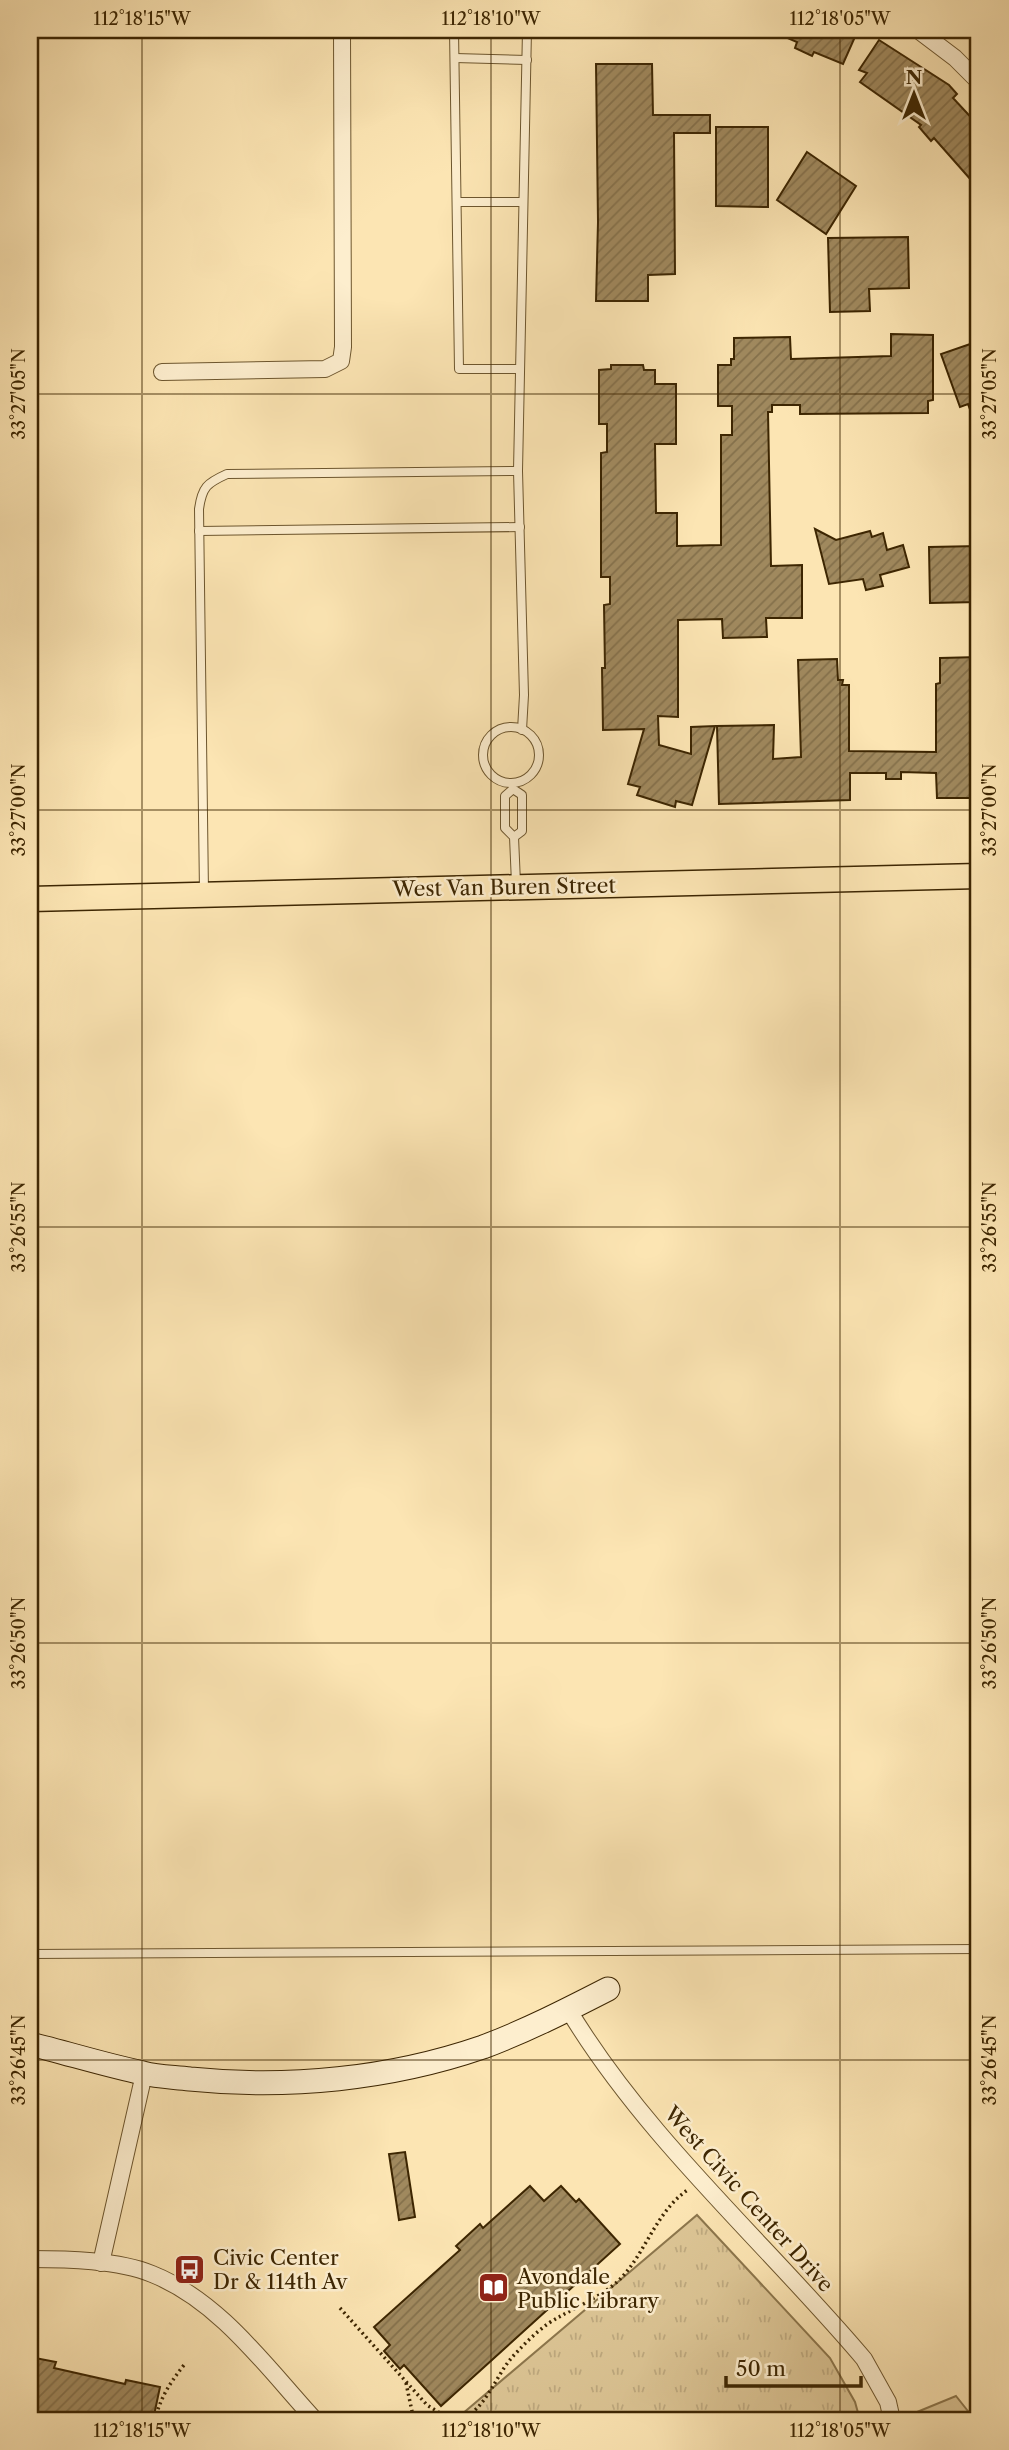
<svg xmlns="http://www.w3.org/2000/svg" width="1009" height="2450" font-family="'Libre Caslon Text',serif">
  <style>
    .grass { fill: url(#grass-tufts); stroke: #8c764c; stroke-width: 2 }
    .pitch { fill: #dcc595; stroke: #8c764c; stroke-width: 2 }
    .building { fill: url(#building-hatch); stroke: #3d2602; stroke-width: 2 }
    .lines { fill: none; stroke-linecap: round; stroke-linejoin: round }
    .lane-casing { stroke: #6d562e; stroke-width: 10 }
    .street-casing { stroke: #6d562e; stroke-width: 18 }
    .secondary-casing { stroke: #3d2602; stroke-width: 25 }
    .primary-casing { stroke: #3d2602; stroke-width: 27 }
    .path { stroke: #3d2602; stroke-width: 3.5; stroke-dasharray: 2 3.5; stroke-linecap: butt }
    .lane { stroke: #fdeece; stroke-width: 8 }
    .street { stroke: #fdeece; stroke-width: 16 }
    .secondary { stroke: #fdeece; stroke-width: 23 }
    .primary { stroke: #fce5b3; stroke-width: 24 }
    .ticks { fill: none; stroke: #3d2602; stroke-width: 2; stroke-opacity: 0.45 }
    .labels { text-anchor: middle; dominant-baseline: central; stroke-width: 5; stroke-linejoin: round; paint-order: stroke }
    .street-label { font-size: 21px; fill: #3d2602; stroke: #fdeece }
    .poi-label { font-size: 21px; fill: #3d2602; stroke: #fdeece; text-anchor: start }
    .neatline { fill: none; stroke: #3d2602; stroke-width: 2.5 }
    .ticks-label { font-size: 18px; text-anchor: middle; fill: #3d2602 }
  </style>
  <defs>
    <pattern id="grass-tufts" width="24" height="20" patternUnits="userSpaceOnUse" patternTransform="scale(1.75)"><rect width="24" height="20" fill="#dcc595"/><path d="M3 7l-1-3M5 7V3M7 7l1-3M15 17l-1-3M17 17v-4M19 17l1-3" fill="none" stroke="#bea97f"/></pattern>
    <pattern id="building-hatch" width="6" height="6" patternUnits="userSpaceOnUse" patternTransform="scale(1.75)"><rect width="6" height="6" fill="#a0895e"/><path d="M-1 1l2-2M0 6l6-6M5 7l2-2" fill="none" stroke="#84704b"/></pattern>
  </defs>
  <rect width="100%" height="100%" fill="#fce5b3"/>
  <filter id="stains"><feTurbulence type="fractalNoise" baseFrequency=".00286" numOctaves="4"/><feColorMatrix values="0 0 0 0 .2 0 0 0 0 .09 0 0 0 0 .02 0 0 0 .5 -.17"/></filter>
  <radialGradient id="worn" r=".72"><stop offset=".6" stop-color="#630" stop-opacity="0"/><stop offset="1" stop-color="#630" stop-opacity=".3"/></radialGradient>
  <!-- grass -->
  <path class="grass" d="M 697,2215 L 830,2358 L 855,2402 L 860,2420 L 455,2420 Z"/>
  <!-- pitch -->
  <path class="pitch" d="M 956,2396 L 975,2420 L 917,2420 L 917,2412 Z"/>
  <!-- building -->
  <g class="building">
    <path d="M 769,30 L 858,30 L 843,64 L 814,52 L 812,56 L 795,48 L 797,42 Z"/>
    <path d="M 879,40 L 949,85 L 957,94 L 953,98 L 979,126 L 979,189 L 934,138 L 931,141 L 919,127 L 921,125 L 860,82 L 867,73 L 859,70 Z"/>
    <path d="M 596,64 L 652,64 L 653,115 L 710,115 L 710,133 L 674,133 L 675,274 L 648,275 L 648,301 L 596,301 L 598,222 Z"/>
    <path d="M 716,127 L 768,127 L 768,207 L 716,206 Z"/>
    <path d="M 807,152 L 856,186 L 826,234 L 777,200 Z"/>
    <path d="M 908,237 L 909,288 L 869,289 L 870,311 L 830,312 L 828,238 Z"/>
    <path d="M 891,334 L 933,335 L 933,400 L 928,401 L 928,413 L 800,414 L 800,405 L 772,405 L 772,412 L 768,412 L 771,566 L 802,565 L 802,618 L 766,618 L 767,637 L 723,638 L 722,619 L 678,620 L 678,717 L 658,716 L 659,745 L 691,754 L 691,727 L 715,726 L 692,805 L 676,801 L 675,807 L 637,795 L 640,787 L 628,784 L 644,729 L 603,730 L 602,668 L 605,668 L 604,605 L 610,604 L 610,577 L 601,577 L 601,453 L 607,452 L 607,424 L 599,424 L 599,370 L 611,369 L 611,365 L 643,365 L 644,370 L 655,370 L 655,384 L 676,384 L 676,444 L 655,444 L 656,513 L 677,513 L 677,546 L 721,545 L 721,435 L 732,435 L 732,406 L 718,406 L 718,365 L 731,365 L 731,359 L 734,359 L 734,338 L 790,337 L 791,359 L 891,356 Z"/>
    <path d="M 979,341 L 979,429 L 977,429 L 968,404 L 960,407 L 941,354 Z"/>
    <path d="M 815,529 L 836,540 L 870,531 L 872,537 L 883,533 L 887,550 L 903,545 L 909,567 L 880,575 L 883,586 L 866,590 L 863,579 L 829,584 Z"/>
    <path d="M 979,546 L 979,602 L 930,603 L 929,547 Z"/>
    <path d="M 979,657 L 979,798 L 937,798 L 936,773 L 901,772 L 901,779 L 886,779 L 886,773 L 850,773 L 850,800 L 719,804 L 717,726 L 774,725 L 773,759 L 801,757 L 798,660 L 837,659 L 838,680 L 843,680 L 842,685 L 849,685 L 849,751 L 936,752 L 936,684 L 940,683 L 940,658 Z"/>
    <path d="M 405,2152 L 415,2217 L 399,2220 L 389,2154 Z"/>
    <path d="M 530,2186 L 544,2201 L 561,2186 L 576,2202 L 579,2199 L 620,2244 L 441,2406 L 404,2365 L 400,2369 L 384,2351 L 390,2345 L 374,2327 L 460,2250 L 456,2246 L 480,2224 L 483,2228 Z"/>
    <path d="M 35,2358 L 56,2362 L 54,2368 L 125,2384 L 126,2380 L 160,2387 L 153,2420 L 30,2420 L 30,2382 Z"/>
  </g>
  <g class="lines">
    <defs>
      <g id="lane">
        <path d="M 454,30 L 459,369 L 519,369"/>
        <path d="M 455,58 L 527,60"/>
        <path d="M 457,202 L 523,202"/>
        <path d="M 518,471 L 524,695 L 522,730"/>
        <path d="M 199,531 L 520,527"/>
        <circle cx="511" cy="755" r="28"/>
        <path d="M 514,837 L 522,831 L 522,795 L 513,789 L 505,796 L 505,828 L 514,837 L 516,883"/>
        <path d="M 204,892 L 199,509 C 202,487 207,483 227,474 L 518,471 L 527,30"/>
        <path d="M 30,1954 L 979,1949"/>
      </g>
      <g id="street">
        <path d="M 918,30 L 955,58 L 979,82"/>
        <path d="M 162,372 L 325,369 L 341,361 L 343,347 L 342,30"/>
        <path d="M 568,2009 C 646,2139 767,2244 864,2359 L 888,2402 L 892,2420"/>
        <path d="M 30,2259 C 67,2259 118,2260 152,2274 C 220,2301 267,2368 315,2420"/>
        <path d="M 101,2263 L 144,2074"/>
      </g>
      <path id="secondary" d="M 30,2044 C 67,2053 105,2065 143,2073 C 158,2077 174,2077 190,2079 C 288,2089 390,2079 483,2047 C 526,2031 567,2010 608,1989"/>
      <path id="primary" d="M 30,899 L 979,876"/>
    </defs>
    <!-- lane casing -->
    <use href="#lane" class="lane-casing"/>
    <!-- street casing -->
    <use href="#street" class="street-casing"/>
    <!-- secondary casing -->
    <use href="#secondary" class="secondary-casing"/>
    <!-- primary casing -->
    <use href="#primary" class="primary-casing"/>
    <!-- path -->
    <g class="path">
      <path d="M 30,2308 L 34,2293 L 33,2275"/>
      <path d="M 340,2308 L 427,2405 L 451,2420"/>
      <path d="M 406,2383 L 413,2416 L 411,2420"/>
      <path d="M 155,2420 C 160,2398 170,2383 184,2365"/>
      <path d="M 462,2420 C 491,2403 495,2373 518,2351 C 529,2339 545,2324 559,2317 C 580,2305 605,2295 622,2277 C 647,2250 657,2210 689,2189"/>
    </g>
    <!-- lane -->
    <use href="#lane" class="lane"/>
    <!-- street -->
    <use href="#street" class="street"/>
    <!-- secondary -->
    <use href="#secondary" class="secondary"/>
    <!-- primary -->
    <use href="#primary" class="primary"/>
  </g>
  <!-- ticks -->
  <path class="ticks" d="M 142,30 L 142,2420M 491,30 L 491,2420M 840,30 L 840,2420M 30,394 L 979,394M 30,810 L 979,810M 30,1227 L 979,1227M 30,1643 L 979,1643M 30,2060 L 979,2060"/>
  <!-- icons -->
  <defs>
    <symbol id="bus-square" viewBox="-11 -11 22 22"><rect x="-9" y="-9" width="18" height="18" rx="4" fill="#8f2418" stroke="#fdeece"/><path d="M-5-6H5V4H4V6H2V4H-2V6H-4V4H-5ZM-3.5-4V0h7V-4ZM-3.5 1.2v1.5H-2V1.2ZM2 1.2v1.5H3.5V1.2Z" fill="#fff"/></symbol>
    <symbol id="library-square" viewBox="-11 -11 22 22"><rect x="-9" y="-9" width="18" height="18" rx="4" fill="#8f2418" stroke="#fdeece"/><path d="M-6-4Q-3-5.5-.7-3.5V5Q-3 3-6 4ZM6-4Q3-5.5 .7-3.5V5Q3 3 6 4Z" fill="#fff"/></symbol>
  </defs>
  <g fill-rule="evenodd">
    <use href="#bus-square" x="172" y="2252" width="35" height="35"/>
    <use href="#library-square" x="476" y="2270" width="35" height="35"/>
  </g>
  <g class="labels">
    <!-- street labels -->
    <g class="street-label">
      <text transform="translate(504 887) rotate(-1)">West Van Buren Street</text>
      <text transform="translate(749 2199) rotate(48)">West Civic Center Drive</text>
    </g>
    <!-- poi labels -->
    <g class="poi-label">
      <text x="213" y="2257">Civic Center<tspan x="213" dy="24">Dr &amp; 114th Av</tspan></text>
      <text x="517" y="2276">Avondale<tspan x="517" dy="24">Public Library</tspan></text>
    </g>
  </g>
  <!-- margin -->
  <rect width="1009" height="2450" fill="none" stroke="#fce5b3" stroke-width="77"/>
  <!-- north arrow -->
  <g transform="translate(914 94)" stroke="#fdeece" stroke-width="5" paint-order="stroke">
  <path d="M0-5L12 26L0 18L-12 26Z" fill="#3d2602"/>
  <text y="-10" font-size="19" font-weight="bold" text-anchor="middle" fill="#3d2602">N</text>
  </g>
  <!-- scale -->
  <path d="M726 2376v10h135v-10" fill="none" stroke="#3d2602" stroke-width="3.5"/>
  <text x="736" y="2376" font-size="21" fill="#3d2602" stroke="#fdeece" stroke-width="5" paint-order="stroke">50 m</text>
  <rect x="38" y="38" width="932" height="2374" class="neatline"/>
  <g class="ticks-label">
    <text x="142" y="25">112°18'15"W</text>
    <text x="491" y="25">112°18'10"W</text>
    <text x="840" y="25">112°18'05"W</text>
    <text transform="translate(19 394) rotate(-90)" y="6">33°27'05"N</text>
    <text transform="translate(990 394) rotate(-90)" y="6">33°27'05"N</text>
    <text transform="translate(19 810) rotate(-90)" y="6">33°27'00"N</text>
    <text transform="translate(990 810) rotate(-90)" y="6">33°27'00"N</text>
    <text transform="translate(19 1227) rotate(-90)" y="6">33°26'55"N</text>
    <text transform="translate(990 1227) rotate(-90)" y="6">33°26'55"N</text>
    <text transform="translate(19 1643) rotate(-90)" y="6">33°26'50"N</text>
    <text transform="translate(990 1643) rotate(-90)" y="6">33°26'50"N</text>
    <text transform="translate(19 2060) rotate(-90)" y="6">33°26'45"N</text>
    <text transform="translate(990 2060) rotate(-90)" y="6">33°26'45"N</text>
    <text x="142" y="2437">112°18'15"W</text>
    <text x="491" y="2437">112°18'10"W</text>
    <text x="840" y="2437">112°18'05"W</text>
  </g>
  <rect width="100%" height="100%" filter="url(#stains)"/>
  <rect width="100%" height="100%" fill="url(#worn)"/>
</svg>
